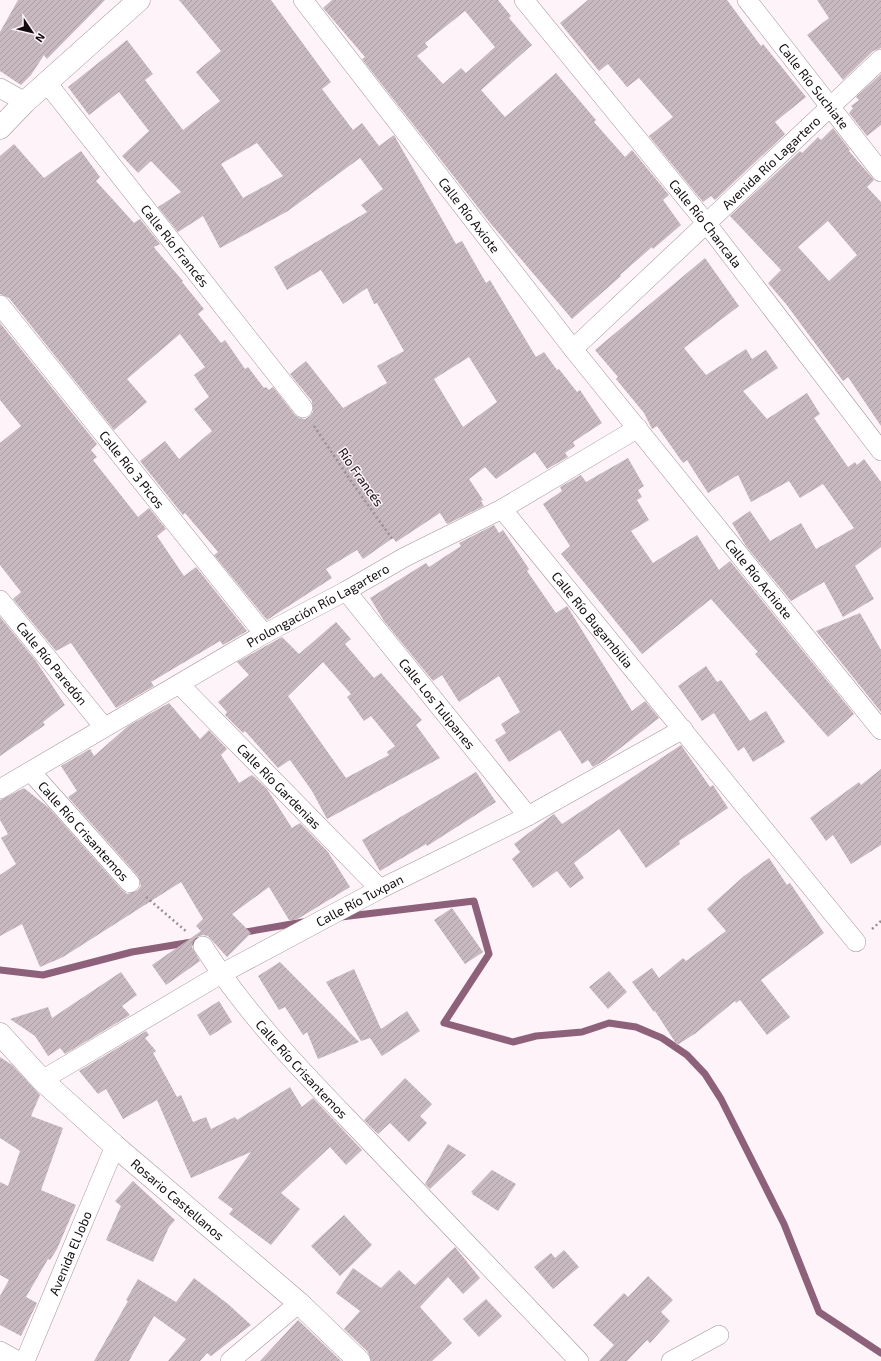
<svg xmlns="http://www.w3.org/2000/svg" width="881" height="1361" font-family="'Exo 2',sans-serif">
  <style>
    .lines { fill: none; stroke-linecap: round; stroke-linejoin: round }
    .stream { stroke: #8c6179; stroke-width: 7 }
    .building { fill: url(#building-hatch); fill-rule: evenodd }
    .street-casing { stroke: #a2929a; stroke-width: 20 }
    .secondary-casing { stroke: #a2929a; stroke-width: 23 }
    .path { stroke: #989094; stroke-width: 2.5; stroke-dasharray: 2 3; stroke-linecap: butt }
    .street { stroke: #fff; stroke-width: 19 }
    .secondary { stroke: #fff; stroke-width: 22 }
    .labels { text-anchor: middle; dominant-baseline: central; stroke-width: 3; stroke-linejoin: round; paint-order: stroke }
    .street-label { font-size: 13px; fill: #120c0f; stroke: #fdf3f8 }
  </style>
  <defs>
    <pattern id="building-hatch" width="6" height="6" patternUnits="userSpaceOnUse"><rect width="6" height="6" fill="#c8b8c0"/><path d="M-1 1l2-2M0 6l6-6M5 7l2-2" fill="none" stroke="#ab9da4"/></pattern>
  </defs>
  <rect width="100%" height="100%" fill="#fdf3f8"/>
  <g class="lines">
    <!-- stream -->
    <g class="stream">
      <path d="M 341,917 L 474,901 L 489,954 L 444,1023 L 513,1042 L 536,1036 L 582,1032 L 609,1023 L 636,1027 L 662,1038 L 687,1055 L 705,1074 L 721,1099 L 784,1224 L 819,1312 L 881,1353"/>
      <path d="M 240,933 L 303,922"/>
      <path d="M 0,970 L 43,975 L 132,952 L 204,940"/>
    </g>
  </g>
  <!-- building -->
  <g class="building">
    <path d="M 18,0 L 105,0 L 47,59 L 44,55 L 31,75 L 21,85 L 0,71 L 0,32 Z"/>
    <path d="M 179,0 L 271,0 L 331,82 L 322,89 L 353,130 L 362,123 L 379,146 L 394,135 L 456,244 L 462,241 L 486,283 L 490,280 L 536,357 L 544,352 L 557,370 L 559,369 L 577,392 L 580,390 L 602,423 L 573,442 L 575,446 L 565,453 L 568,457 L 547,469 L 535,452 L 496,479 L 485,467 L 469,479 L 483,500 L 481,501 L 484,506 L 447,524 L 440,513 L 396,542 L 393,538 L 363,559 L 357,550 L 326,569 L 332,578 L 267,620 L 214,555 L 218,552 L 185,513 L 183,515 L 140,461 L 165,441 L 179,459 L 212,431 L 194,409 L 209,397 L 194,375 L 205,367 L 180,334 L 127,379 L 147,402 L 114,430 L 9,298 L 0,294 L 0,156 L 14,144 L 44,178 L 81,151 L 100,177 L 96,181 L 134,223 L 140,219 L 160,244 L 154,247 L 156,250 L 183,281 L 182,282 L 204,309 L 198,314 L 221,343 L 225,340 L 245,369 L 248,367 L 264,388 L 266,387 L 269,390 L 273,387 L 295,415 L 299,418 L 305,419 L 310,416 L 313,412 L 312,401 L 290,374 L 306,361 L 343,408 L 387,383 L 377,366 L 404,351 L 377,303 L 374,304 L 367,288 L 343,304 L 321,270 L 287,290 L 274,267 L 367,212 L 361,205 L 383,189 L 360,158 L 288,211 L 220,248 L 203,216 L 178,232 L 158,207 L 181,192 L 151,161 L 138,173 L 122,156 L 149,131 L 119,92 L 89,115 L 68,87 L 127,40 L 153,74 L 145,80 L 183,130 L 220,101 L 196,72 L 221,51 ZM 257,143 L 283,176 L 243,198 L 221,164 ZM 469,357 L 497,402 L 463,427 L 434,379 Z"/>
    <path d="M 332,0 L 498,0 L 511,16 L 509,18 L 532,45 L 481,90 L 505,117 L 556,73 L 596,120 L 594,122 L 625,157 L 632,150 L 669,195 L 663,200 L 681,225 L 653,249 L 652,247 L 620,275 L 621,276 L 572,319 L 491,224 L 362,59 L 365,57 L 323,8 ZM 465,11 L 495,47 L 466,73 L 461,68 L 443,84 L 417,56 L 428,47 L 425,43 Z"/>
    <path d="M 588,0 L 727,0 L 761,46 L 763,44 L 806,97 L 775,122 L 785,134 L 715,200 L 711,196 L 703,202 L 649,136 L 673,117 L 639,78 L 627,87 L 608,64 L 599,71 L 560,23 Z"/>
    <path d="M 817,0 L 881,0 L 881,48 L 873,51 L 843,80 L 807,35 L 829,18 Z"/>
    <path d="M 881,74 L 881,125 L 867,136 L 849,113 L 853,108 L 851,106 L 859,100 L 856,97 Z"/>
    <path d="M 833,128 L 850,150 L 849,151 L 874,180 L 867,187 L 881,202 L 881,426 L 848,377 L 843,381 L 786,304 L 768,283 L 781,270 L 730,216 L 800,151 L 802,153 L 818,137 L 821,140 ZM 828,221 L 857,255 L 829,281 L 798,247 Z"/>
    <path d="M 705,258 L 739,306 L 684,348 L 706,375 L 746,349 L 752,359 L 766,350 L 778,368 L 743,391 L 767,419 L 807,393 L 820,414 L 814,418 L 848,467 L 855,462 L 857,465 L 864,459 L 881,482 L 881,547 L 855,566 L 874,599 L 843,617 L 824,582 L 791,601 L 746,546 L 732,523 L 750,511 L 770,541 L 801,523 L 816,549 L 854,528 L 823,484 L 800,498 L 789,481 L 751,502 L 738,475 L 708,493 L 687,460 L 683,463 L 657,426 L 652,429 L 644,413 L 616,379 L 618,377 L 595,350 Z"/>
    <path d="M 0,323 L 97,444 L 91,450 L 97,457 L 93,460 L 138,517 L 149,508 L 166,529 L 157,536 L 184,576 L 196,567 L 247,631 L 223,645 L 220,641 L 151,682 L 154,686 L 116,708 L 71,643 L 56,651 L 13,599 L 21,592 L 0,565 L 0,443 L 21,426 L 0,400 Z"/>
    <path d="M 628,458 L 644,486 L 638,490 L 642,497 L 637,500 L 649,520 L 631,531 L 653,563 L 697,535 L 719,570 L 730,561 L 854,714 L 828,737 L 755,654 L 758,652 L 711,599 L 642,654 L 561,554 L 570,546 L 543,504 L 562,491 L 560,487 L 581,475 L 586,482 Z"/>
    <path d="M 494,525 L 499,533 L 503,530 L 529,569 L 527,571 L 556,613 L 567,606 L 632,711 L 645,701 L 659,718 L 605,760 L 593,767 L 588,760 L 582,764 L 560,730 L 509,762 L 495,740 L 506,733 L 501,724 L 520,712 L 499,676 L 459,702 L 442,675 L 433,681 L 384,621 L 370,598 L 426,563 L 429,567 L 461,546 L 459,543 Z"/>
    <path d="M 860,613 L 881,650 L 881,712 L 816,631 Z"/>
    <path d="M 0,617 L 36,661 L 65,705 L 43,722 L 45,725 L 0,756 Z"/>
    <path d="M 336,622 L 351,639 L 345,644 L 374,678 L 381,673 L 422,720 L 416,725 L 440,758 L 327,819 L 312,791 L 290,760 L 278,768 L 245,731 L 243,733 L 225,715 L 227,712 L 218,702 L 249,675 L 237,662 L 282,637 L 299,654 ZM 323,662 L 351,694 L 347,697 L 364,721 L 371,716 L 395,746 L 387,752 L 389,755 L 346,778 L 288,696 Z"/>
    <path d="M 706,666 L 717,682 L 721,680 L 750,721 L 766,711 L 785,742 L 753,762 L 744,747 L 738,751 L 714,713 L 702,721 L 678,686 Z"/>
    <path d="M 169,703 L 200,739 L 209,730 L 227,749 L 221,755 L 239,783 L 252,775 L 267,789 L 292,828 L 300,823 L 328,852 L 350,887 L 296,920 L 289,920 L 269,887 L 232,914 L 251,933 L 227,957 L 208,936 L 203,935 L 197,937 L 193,942 L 192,947 L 200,961 L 166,985 L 152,965 L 201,931 L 196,926 L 203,919 L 181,882 L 63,957 L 40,967 L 22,924 L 0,936 L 0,875 L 16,864 L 1,838 L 8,834 L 0,820 L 0,800 L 24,788 L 49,808 L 122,890 L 127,894 L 137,891 L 141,886 L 138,876 L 68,797 L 77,791 L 61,766 L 90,749 L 94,756 L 128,726 Z"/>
    <path d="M 681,745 L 710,787 L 713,785 L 728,808 L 679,841 L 680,844 L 646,868 L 619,829 L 574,863 L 584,878 L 570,888 L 557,871 L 533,888 L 512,859 L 520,852 L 514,844 L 554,814 L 562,824 Z"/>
    <path d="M 881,769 L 881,845 L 851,864 L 833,835 L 826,841 L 810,818 L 859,782 L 861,785 Z"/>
    <path d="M 476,772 L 496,802 L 427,846 L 426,844 L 380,871 L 362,840 Z"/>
    <path d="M 769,858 L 787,885 L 790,883 L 824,933 L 761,980 L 790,1017 L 767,1035 L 740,1000 L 736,1003 L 735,1001 L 696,1033 L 677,1045 L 655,1011 L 654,1012 L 632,982 L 652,968 L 659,978 L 683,958 L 686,961 L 726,931 L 707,909 L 744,876 Z"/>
    <path d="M 452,908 L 483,952 L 465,964 L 434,920 Z"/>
    <path d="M 280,962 L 359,1042 L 318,1059 L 307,1032 L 303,1035 L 285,1007 L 279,1010 L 258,976 Z"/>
    <path d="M 354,969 L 381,1029 L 407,1011 L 420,1031 L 382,1056 L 370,1038 L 361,1041 L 326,982 Z"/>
    <path d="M 609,971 L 627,992 L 608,1009 L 589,987 Z"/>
    <path d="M 121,972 L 137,995 L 122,1006 L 130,1015 L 65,1054 L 60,1048 L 48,1056 L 35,1036 L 10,1019 L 48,1007 L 52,1018 Z"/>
    <path d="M 219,1001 L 232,1022 L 210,1036 L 197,1015 Z"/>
    <path d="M 146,1031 L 149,1035 L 145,1038 L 156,1051 L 153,1053 L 177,1097 L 181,1095 L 193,1122 L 206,1117 L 211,1129 L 235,1117 L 237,1120 L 290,1087 L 302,1107 L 313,1098 L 362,1150 L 346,1165 L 330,1147 L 281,1193 L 300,1209 L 271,1245 L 229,1214 L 233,1209 L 218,1198 L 251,1152 L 191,1178 L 157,1100 L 123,1119 L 106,1089 L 98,1094 L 79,1071 Z"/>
    <path d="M 0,1057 L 12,1065 L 40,1095 L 31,1116 L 63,1128 L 41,1190 L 76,1205 L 57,1249 L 50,1260 L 48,1259 L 26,1297 L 37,1303 L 21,1336 L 0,1325 L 0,1296 L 9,1280 L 0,1275 L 0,1182 L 8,1186 L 20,1151 L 0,1138 Z"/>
    <path d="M 405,1078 L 432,1104 L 420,1116 L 427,1123 L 409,1142 L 390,1123 L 378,1134 L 364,1120 Z"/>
    <path d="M 448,1144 L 466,1155 L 430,1189 L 425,1184 Z"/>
    <path d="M 492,1170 L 516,1184 L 498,1211 L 472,1194 L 473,1193 L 471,1192 Z"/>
    <path d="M 133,1181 L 175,1220 L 169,1227 L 153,1262 L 106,1240 L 121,1206 L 115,1201 Z"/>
    <path d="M 344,1215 L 372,1245 L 340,1276 L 311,1246 Z"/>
    <path d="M 455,1247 L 480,1278 L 463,1294 L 448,1277 L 420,1307 L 452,1343 L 432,1361 L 371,1361 L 368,1352 L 344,1329 L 360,1311 L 336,1293 L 353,1268 L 381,1288 L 399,1270 L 415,1285 Z"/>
    <path d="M 564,1250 L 579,1267 L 553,1289 L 534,1267 L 551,1253 L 555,1258 Z"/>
    <path d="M 648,1276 L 673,1300 L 661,1312 L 670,1321 L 650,1343 L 647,1340 L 627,1361 L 599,1361 L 614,1345 L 593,1325 L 624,1293 L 628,1297 Z"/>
    <path d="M 194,1278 L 228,1304 L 251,1325 L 211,1356 L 207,1353 L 200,1361 L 168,1361 L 186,1339 L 154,1316 L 129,1361 L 94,1361 L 128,1301 L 126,1300 L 138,1279 L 176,1302 Z"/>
    <path d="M 486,1299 L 502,1316 L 479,1337 L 463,1319 Z"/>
    <path d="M 298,1320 L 341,1361 L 260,1361 Z"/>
  </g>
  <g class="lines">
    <defs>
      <g id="street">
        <path id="s1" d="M 303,0 L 573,349 L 881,730"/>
        <path id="s2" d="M 524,0 L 707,224 L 881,451"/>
        <path id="s3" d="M 747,0 L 881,172"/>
        <path id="s4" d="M 47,83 L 303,408"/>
        <path d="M 0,88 L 25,102"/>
        <path id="s5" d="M 0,305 L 264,634"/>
        <path id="s6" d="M 573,349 L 881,59"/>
        <path id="s7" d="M 502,509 L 856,942"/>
        <path id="s8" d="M 346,591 L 528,816"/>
        <path id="s9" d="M 0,600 L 104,727"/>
        <path id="s10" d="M 179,684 L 380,889"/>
        <path id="s11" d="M 31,772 L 130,883"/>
        <path id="s12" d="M 0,789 L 264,634 L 346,591 L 405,557 L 502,509 L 638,428"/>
        <path id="s13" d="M 203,946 C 249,1019 312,1081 372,1144 C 441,1216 510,1289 579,1361"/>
        <path id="s14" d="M 42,1080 L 221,974 L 380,889 L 528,816 L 683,729"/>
        <path d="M 0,1351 L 18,1361"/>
        <path id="s15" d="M 25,1361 L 115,1146"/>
        <path d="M 230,1361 L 299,1303"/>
        <path d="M 671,1361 L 719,1335"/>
      </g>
      <g id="secondary">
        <path d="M 0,128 L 25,102 L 139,0"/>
        <path id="s16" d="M 0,1034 L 42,1080 L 115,1146 L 299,1303 L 359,1361"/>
      </g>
    </defs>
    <!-- street casing -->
    <use href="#street" class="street-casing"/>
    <!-- secondary casing -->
    <use href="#secondary" class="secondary-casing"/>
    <!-- path -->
    <g class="path">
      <path d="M 314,426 L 353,484 L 393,540"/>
      <path d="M 146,897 L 187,932"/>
      <path d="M 872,929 L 881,921"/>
    </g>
    <!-- street -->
    <use href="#street" class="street"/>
    <!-- secondary -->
    <use href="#secondary" class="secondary"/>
  </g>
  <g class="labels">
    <!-- street labels -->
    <g class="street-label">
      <text stroke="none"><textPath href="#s3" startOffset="109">Calle Río Suchiate</textPath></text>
      <text stroke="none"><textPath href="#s6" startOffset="272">Avenida Río Lagartero</textPath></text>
      <text stroke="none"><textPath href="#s1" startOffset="272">Calle Río Axiote</textPath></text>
      <text stroke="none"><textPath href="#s2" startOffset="288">Calle Río Chancala</textPath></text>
      <text stroke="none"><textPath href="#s4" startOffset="207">Calle Río Francés</textPath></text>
      <text stroke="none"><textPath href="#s5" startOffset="211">Calle Río 3 Picos</textPath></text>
      <text transform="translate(361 477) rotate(55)">Río Francés</text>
      <text stroke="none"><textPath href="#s1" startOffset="737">Calle Río Achiote</textPath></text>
      <text stroke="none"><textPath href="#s12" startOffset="367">Prolongación Río Lagartero</textPath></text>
      <text stroke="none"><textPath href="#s7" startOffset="143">Calle Río Bugambilia</textPath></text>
      <text stroke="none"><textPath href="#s9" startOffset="82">Calle Río Paredón</textPath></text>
      <text stroke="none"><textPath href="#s8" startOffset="145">Calle Los Tulipanes</textPath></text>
      <text stroke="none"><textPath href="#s10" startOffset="143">Calle Río Gardenias</textPath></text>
      <text stroke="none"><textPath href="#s11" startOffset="79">Calle Río Crisantemos</textPath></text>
      <text stroke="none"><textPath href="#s14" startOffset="365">Calle Río Tuxpan</textPath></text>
      <text stroke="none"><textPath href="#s13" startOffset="158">Calle Río Crisantemos</textPath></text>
      <text stroke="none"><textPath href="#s16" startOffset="243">Rosario Castellanos</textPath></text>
      <text stroke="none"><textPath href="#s15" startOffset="117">Avenida El Jobo</textPath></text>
    </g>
  </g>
  <!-- north arrow -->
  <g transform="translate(32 32) rotate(125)" stroke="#fdf3f8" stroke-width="3" paint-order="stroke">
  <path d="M0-3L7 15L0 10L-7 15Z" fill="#120c0f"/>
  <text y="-6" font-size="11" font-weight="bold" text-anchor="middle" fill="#120c0f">N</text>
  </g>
</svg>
